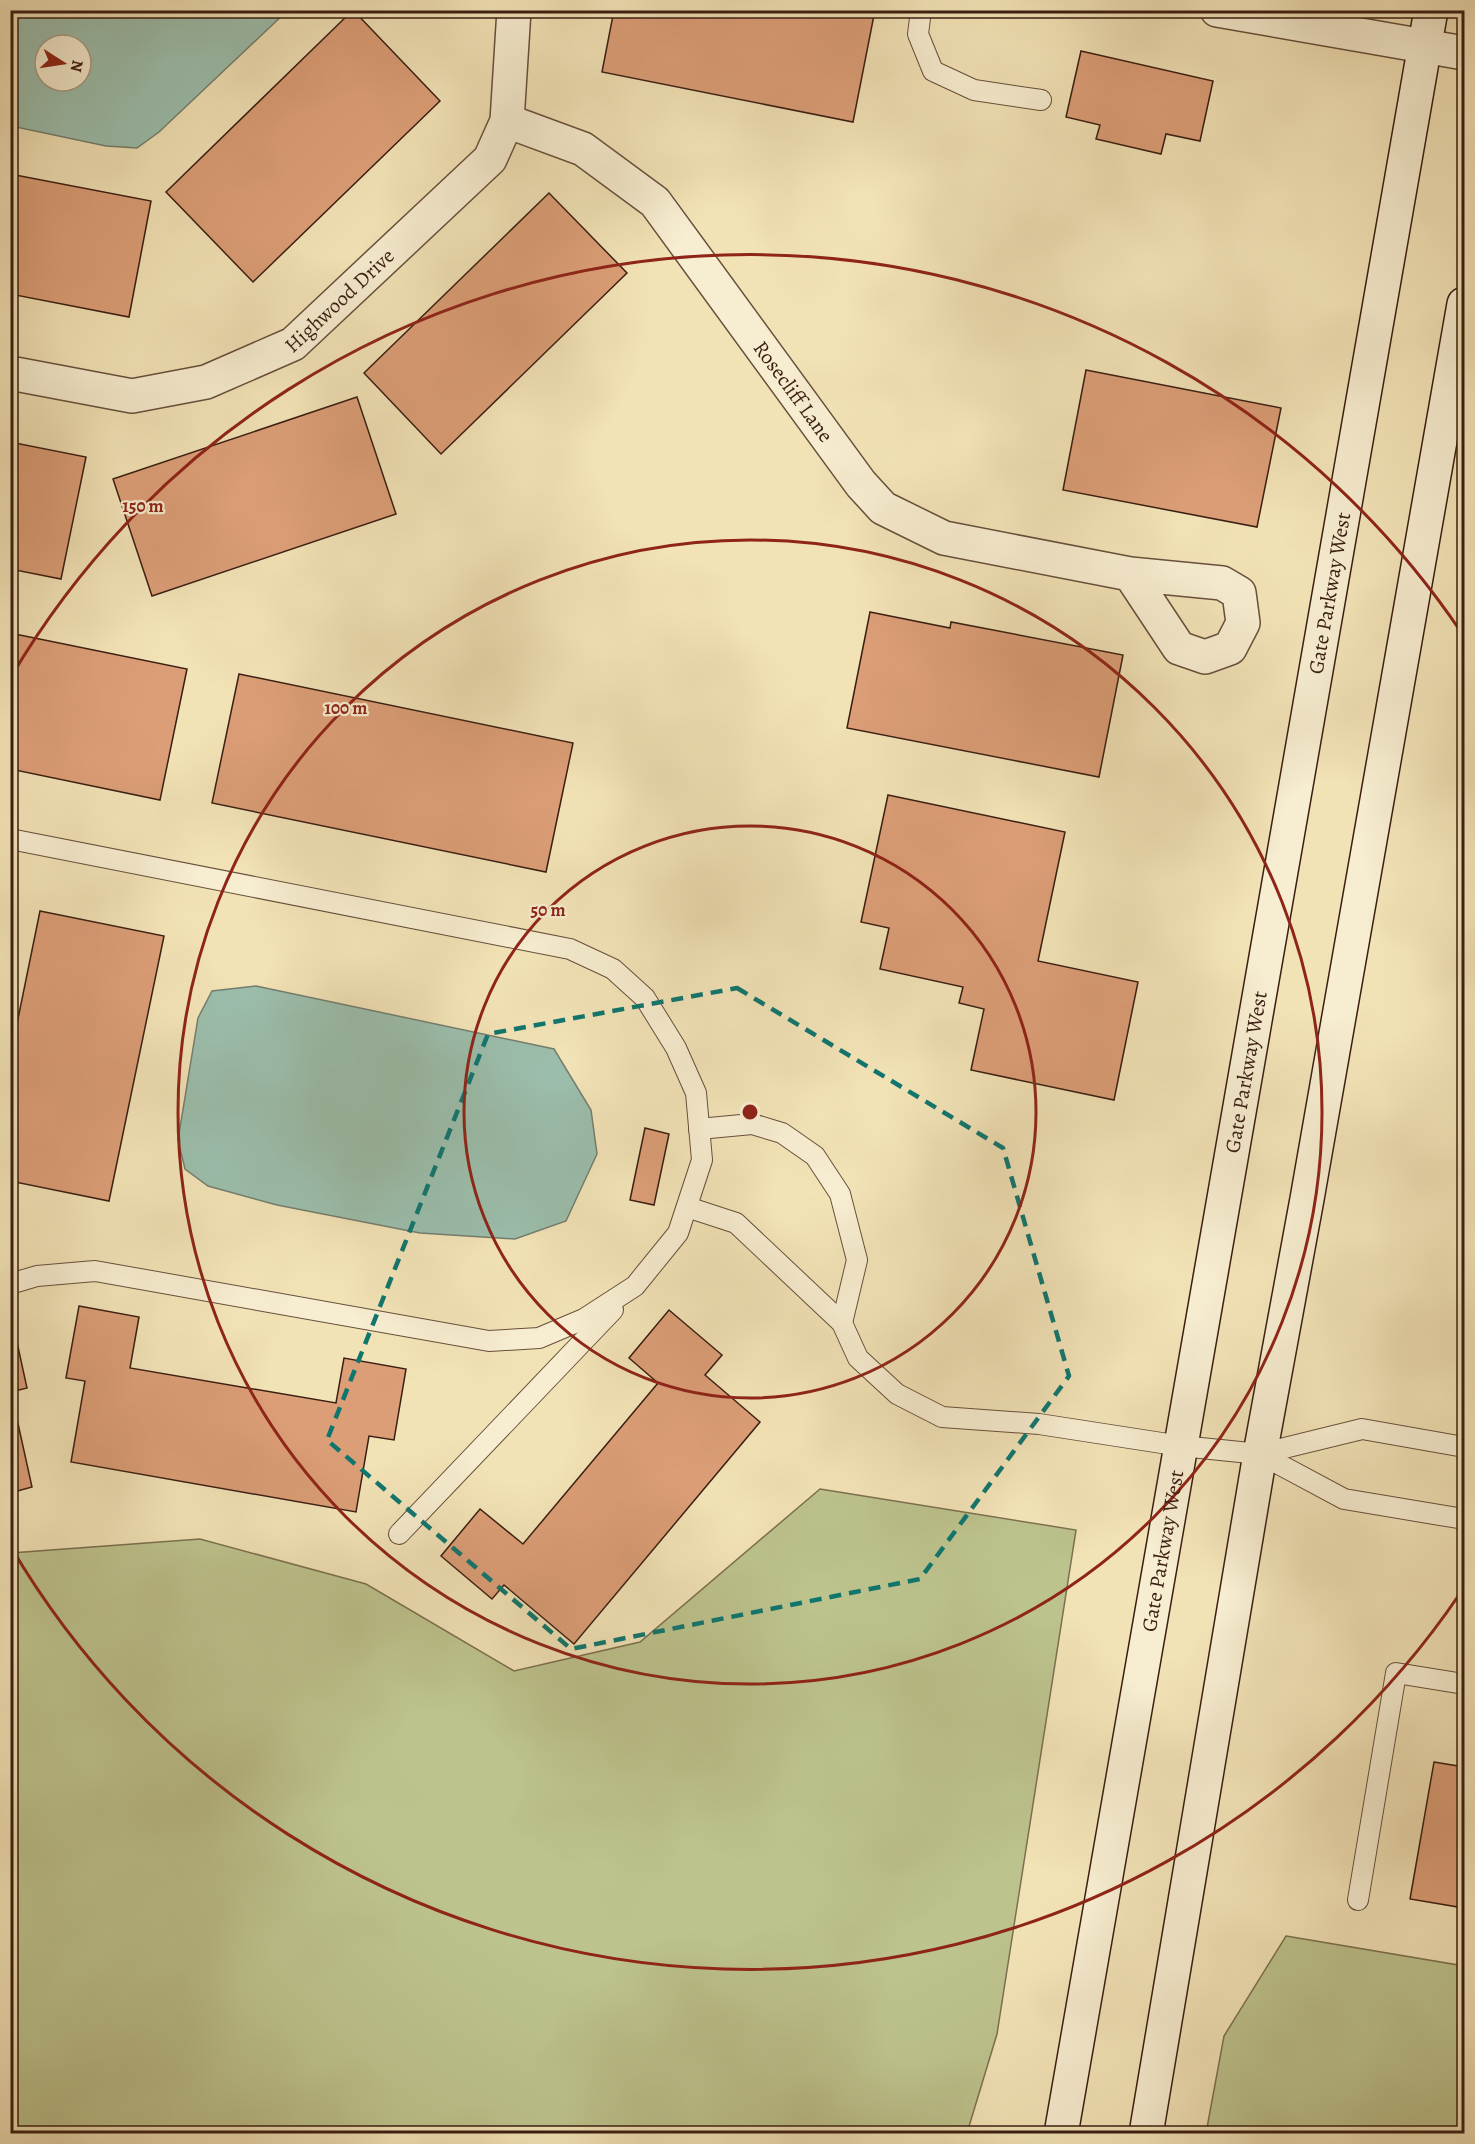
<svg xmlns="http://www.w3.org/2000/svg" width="1475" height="2144" font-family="Alegreya,serif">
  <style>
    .green { fill: #bdc38d; stroke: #7c7050; stroke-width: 1.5 }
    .water { fill: #9bbeac; stroke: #747e6e; stroke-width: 1.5; fill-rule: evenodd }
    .building { fill: #dc9e77; stroke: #3a1e12; stroke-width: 1.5 }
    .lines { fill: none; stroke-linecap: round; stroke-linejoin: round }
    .lane-casing { stroke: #684f3b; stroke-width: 22 }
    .street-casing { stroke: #684f3b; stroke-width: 36 }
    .secondary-casing { stroke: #3a1e12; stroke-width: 36 }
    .lane { stroke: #f7edd0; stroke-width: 20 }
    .street { stroke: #f7edd0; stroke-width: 33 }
    .secondary { stroke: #f7edd0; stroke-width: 33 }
    .marked { fill: none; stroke: #0f766e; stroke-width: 4.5; stroke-dasharray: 12 8; stroke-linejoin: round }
    .ring { fill: none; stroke: #8f2418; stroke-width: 3 }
    .labels { text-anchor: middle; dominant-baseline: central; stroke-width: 4.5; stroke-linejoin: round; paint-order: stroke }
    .street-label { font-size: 21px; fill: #3a1e12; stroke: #f7edd0 }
    .centre { fill: #8f2418; stroke: #f7edd0; stroke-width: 3 }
    .ring-label { font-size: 18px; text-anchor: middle; font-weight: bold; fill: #8f2418; stroke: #f7edd0; stroke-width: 4.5; stroke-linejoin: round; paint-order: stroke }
  </style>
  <rect width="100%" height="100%" fill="#f2e3b7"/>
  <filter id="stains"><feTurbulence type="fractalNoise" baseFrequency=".00333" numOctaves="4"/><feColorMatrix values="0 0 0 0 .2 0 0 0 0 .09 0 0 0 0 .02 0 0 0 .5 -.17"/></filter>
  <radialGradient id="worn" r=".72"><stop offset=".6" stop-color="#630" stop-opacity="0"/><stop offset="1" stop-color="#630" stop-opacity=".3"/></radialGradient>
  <!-- green -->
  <g class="green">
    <path d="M 820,1489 L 1076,1530 L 997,2034 L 967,2133 L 11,2133 L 11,1553 L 200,1539 L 366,1584 L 514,1671 L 640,1642 Z"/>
    <path d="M 1286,1936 L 1464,1966 L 1464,2133 L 1206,2133 L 1224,2036 Z"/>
  </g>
  <!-- water -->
  <g class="water">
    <path d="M 11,10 L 287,10 L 287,11 L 159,132 L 137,148 L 106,146 L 11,126 ZM 45,45 L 81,45 L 81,81 L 45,81 Z"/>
    <path d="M 256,986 L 554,1049 L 591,1110 L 597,1154 L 566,1221 L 515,1239 L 420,1233 L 277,1205 L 208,1186 L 185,1169 L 178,1140 L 198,1018 L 212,991 Z"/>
  </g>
  <!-- building -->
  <g class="building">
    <path d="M 353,10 L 440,101 L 253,282 L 166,192 Z"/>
    <path d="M 614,10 L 875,10 L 853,122 L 602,72 Z"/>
    <path d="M 1081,51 L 1213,81 L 1200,141 L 1166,134 L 1161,154 L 1096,139 L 1100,125 L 1066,117 Z"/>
    <path d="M 10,174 L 151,201 L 129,317 L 10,294 Z"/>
    <path d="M 549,193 L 627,273 L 441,454 L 364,373 Z"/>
    <path d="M 1086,370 L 1281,408 L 1257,527 L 1063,490 Z"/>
    <path d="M 357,397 L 396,514 L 152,596 L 113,479 Z"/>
    <path d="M 10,442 L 86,457 L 61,579 L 10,569 Z"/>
    <path d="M 870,612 L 950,628 L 951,622 L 1123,655 L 1099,777 L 847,728 Z"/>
    <path d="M 10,633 L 187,669 L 160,800 L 10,769 Z"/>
    <path d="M 239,674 L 573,743 L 546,872 L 212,803 Z"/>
    <path d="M 888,795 L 1065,832 L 1038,961 L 1138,982 L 1114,1100 L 971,1070 L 984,1009 L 959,1003 L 963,987 L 880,969 L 889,928 L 861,922 Z"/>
    <path d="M 40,911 L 164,936 L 109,1201 L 10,1181 L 14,1158 L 10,1157 L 10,1058 Z"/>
    <path d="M 645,1128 L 669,1134 L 654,1205 L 630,1200 Z"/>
    <path d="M 79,1306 L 139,1317 L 130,1368 L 336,1403 L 344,1358 L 406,1369 L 394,1440 L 369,1436 L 356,1512 L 71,1462 L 85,1381 L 66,1378 Z"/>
    <path d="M 669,1310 L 722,1355 L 705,1375 L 760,1422 L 574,1644 L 504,1585 L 492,1599 L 441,1556 L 480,1509 L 523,1544 L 658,1383 L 629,1358 Z"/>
    <path d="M 13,1324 L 27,1388 L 11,1392 L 32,1487 L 10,1493 L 10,1325 Z"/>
    <path d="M 1434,1762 L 1464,1767 L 1464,1908 L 1410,1899 Z"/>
  </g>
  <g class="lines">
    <defs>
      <g id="lane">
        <path d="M 921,10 L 918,34 L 933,71 L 974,90 L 1041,100"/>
        <path d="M 10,839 L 570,949 L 613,969 L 645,998 L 676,1048 L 696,1093 L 702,1160 L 678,1233 L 635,1286 L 584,1319 L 539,1338 L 489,1341 L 95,1271 L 37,1276 L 10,1284"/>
        <path d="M 699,1129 L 752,1124 L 782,1133 L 815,1156 L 840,1194 L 857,1260 L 842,1323"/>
        <path d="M 687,1207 L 736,1223 L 842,1323 L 858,1358 L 897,1394 L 942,1417 L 1039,1424 L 1181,1446 L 1260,1454 L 1362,1429 L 1464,1447"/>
        <path d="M 1260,1454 L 1344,1499 L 1464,1519"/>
        <path d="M 399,1534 L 613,1310"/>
        <path d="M 1358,1900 L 1396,1673 L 1464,1684"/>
      </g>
      <g id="street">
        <path d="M 1217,10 L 1464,53"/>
        <path id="s1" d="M 507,121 L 583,149 L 655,202 L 861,484 L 883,508 L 944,538 L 1130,574 L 1179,648 L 1205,657 L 1230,648 L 1243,623 L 1239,593 L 1222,583 L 1130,574"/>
        <path id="s2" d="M 10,373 L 132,396 L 206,382 L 293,344 L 490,159 L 507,121 L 514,10"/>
      </g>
      <g id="secondary">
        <path id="s3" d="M 1061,2134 L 1431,10"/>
        <path d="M 1146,2134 L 1260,1454 L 1307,1199 L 1464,304"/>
      </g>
    </defs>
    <!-- lane casing -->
    <use href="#lane" class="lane-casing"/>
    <!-- street casing -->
    <use href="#street" class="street-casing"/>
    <!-- secondary casing -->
    <use href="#secondary" class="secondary-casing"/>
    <!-- lane -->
    <use href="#lane" class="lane"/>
    <!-- street -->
    <use href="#street" class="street"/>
    <!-- secondary -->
    <use href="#secondary" class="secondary"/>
  </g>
  <!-- marked area -->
  <path class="marked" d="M 737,988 L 1003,1148 L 1069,1376 L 920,1579 L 571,1649 L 327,1440 L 488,1034 Z"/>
  <!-- distance rings -->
  <g class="ring">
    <circle cx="750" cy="1112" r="286"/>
    <circle cx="750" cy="1112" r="572"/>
    <path d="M1461 1592A858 858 0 0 1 11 1547M11 677A858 858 0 0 1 1461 632"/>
  </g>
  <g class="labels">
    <!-- street labels -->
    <g class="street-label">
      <text stroke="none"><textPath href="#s2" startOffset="358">Highwood Drive</textPath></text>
      <text stroke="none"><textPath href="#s1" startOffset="405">Rosecliff Lane</textPath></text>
      <text stroke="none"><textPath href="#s3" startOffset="1564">Gate Parkway West</textPath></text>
      <text stroke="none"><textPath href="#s3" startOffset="1078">Gate Parkway West</textPath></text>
      <text stroke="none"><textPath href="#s3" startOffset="592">Gate Parkway West</textPath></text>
    </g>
  </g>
  <circle cx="750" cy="1112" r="9" class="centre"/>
  <g class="ring-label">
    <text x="143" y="512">150 m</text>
    <text x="346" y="714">100 m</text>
    <text x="548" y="916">50 m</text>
  </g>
  <!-- margin -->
  <rect width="1475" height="2144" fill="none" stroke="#f2e3b7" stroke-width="36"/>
  <rect x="12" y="12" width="1451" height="2120" fill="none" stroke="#3a1e12" stroke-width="3"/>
  <rect x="18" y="18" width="1439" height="2108" fill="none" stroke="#3a1e12" stroke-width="1.5"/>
  <!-- north arrow -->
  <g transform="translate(63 63) rotate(102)"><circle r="28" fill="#f7edd0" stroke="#ab9a84" stroke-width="1.5"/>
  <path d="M0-4.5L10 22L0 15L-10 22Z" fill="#8f2418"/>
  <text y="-9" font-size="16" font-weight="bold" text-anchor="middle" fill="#3a1e12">N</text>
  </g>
  <rect width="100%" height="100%" filter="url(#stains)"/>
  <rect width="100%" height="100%" fill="url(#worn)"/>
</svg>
